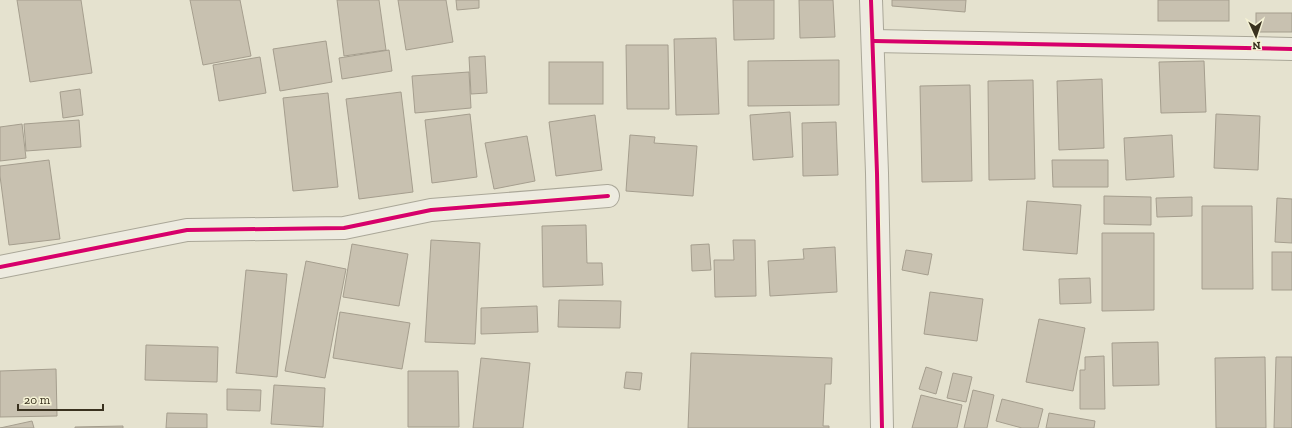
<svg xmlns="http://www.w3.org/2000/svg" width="1292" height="428" font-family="'Zilla Slab',serif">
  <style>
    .building { fill: #c8c1b0; stroke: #a59e8e }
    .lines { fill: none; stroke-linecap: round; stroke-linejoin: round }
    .minor-casing { stroke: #aaa798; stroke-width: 24 }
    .minor { stroke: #edebe0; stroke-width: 22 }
    .cycleway-casing { stroke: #f5f2d5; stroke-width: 6 }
    .cycleway { stroke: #d6006c; stroke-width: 4 }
  </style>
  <rect width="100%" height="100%" fill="#e5e2cf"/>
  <!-- building -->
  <g class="building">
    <path d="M 17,0 L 81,0 L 92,73 L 30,82 Z"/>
    <path d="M 190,0 L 240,0 L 251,56 L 203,65 Z"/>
    <path d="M 337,0 L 379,0 L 386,50 L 344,56 Z"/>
    <path d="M 398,0 L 446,0 L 453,42 L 406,50 Z"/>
    <path d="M 456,0 L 479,0 L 479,8 L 457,10 Z"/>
    <path d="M 733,0 L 774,0 L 774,39 L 734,40 Z"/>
    <path d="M 799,0 L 833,0 L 835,37 L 800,38 Z"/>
    <path d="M 892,0 L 966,0 L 965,12 L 892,6 Z"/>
    <rect x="1158" y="0" width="71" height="21"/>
    <rect x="1256" y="13" width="36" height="19"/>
    <path d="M 716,38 L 719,114 L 676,115 L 674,39 Z"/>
    <path d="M 326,41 L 332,82 L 280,91 L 273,49 Z"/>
    <path d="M 626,45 L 668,45 L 669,109 L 627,109 Z"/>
    <path d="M 389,50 L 392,71 L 342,79 L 339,58 Z"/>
    <path d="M 485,56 L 487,93 L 471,94 L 469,57 Z"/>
    <path d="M 260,57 L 266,93 L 219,101 L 213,65 Z"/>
    <path d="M 839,60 L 839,105 L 748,106 L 748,61 Z"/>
    <path d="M 1204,61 L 1206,112 L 1161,113 L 1159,62 Z"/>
    <rect x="549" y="62" width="54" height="42"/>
    <path d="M 469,72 L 471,108 L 415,113 L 412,76 Z"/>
    <path d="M 1102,79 L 1104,148 L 1059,150 L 1057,81 Z"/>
    <path d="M 1033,80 L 1035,179 L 989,180 L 988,81 Z"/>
    <path d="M 970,85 L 972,181 L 922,182 L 920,86 Z"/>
    <path d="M 80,89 L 83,115 L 63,118 L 60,92 Z"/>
    <path d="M 401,92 L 413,192 L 359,199 L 346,99 Z"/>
    <path d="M 328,93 L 338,187 L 293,191 L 283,98 Z"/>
    <path d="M 790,112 L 793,157 L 753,160 L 750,115 Z"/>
    <path d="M 470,114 L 477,177 L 432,183 L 425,120 Z"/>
    <path d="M 1216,114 L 1260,116 L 1258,170 L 1214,168 Z"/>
    <path d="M 595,115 L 602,170 L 556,176 L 549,122 Z"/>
    <path d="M 79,120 L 81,147 L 26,151 L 24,124 Z"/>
    <path d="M 836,122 L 838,175 L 803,176 L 802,123 Z"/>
    <path d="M 22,124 L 26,158 L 0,161 L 0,127 Z"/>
    <path d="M 630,135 L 655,137 L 654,143 L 697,146 L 693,196 L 626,191 Z"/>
    <path d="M 1172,135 L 1174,177 L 1126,180 L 1124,138 Z"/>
    <path d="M 527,136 L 535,181 L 494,189 L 485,143 Z"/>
    <path d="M 49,160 L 60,239 L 9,245 L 0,176 L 0,166 Z"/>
    <path d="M 1052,160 L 1108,160 L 1108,187 L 1053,187 Z"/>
    <path d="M 1104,196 L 1151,197 L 1151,225 L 1104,224 Z"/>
    <path d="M 1192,197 L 1192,216 L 1157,217 L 1156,198 Z"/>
    <path d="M 1277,198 L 1292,199 L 1292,243 L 1275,242 Z"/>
    <path d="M 1027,201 L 1081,205 L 1077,254 L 1023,250 Z"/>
    <path d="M 1202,206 L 1252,206 L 1253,289 L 1202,289 Z"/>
    <path d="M 586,225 L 587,263 L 602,263 L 603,285 L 543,287 L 542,226 Z"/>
    <path d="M 1102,233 L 1154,233 L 1154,310 L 1102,311 Z"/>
    <path d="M 431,240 L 480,243 L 475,344 L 425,342 Z"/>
    <path d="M 733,240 L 755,240 L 756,296 L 715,297 L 714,260 L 734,260 Z"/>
    <path d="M 352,244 L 408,254 L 399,306 L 343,297 Z"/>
    <path d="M 709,244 L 711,270 L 692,271 L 691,245 Z"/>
    <path d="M 835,247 L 837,292 L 770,296 L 768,261 L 804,259 L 803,249 Z"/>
    <path d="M 906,250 L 932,254 L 928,275 L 902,270 Z"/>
    <rect x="1272" y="252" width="20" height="38"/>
    <path d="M 306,261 L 346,269 L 325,378 L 285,371 Z"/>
    <path d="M 246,270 L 287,274 L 277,377 L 236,373 Z"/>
    <path d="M 1090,278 L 1091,303 L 1060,304 L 1059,279 Z"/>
    <path d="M 930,292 L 983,299 L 977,341 L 924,334 Z"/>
    <path d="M 559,300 L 621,301 L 620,328 L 558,327 Z"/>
    <path d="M 537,306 L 538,332 L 481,334 L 481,308 Z"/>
    <path d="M 340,312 L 410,323 L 402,369 L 333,358 Z"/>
    <path d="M 1039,319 L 1085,328 L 1073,391 L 1026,382 Z"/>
    <path d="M 1158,342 L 1159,385 L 1113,386 L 1112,343 Z"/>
    <path d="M 146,345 L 218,347 L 217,382 L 145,380 Z"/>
    <path d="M 691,353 L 832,358 L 831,384 L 825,384 L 823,426 L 829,426 L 829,428 L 688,428 Z"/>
    <path d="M 1104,356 L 1105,409 L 1080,409 L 1080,370 L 1085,370 L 1085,357 Z"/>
    <path d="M 1265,357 L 1266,428 L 1216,428 L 1215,358 Z"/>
    <path d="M 1276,357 L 1292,357 L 1292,428 L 1274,428 Z"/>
    <path d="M 481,358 L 530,363 L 523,428 L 473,428 Z"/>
    <path d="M 926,367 L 942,372 L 936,394 L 919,389 Z"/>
    <path d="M 56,369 L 57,416 L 0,417 L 0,371 Z"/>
    <path d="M 408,371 L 458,371 L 459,427 L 408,427 Z"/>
    <path d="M 626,372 L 642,373 L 640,390 L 624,388 Z"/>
    <path d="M 953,373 L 972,377 L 966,402 L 947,398 Z"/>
    <path d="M 274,385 L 325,388 L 323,427 L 271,424 Z"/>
    <path d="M 227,389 L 261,390 L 260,411 L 227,410 Z"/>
    <path d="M 973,390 L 994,395 L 987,428 L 964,428 Z"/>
    <path d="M 921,395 L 962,405 L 957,428 L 912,428 Z"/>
    <path d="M 1002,399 L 1043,409 L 1038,428 L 1022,428 L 996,421 Z"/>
    <path d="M 167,413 L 207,414 L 207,428 L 166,428 Z"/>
    <path d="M 1049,413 L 1095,421 L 1094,428 L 1046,428 Z"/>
    <path d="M 32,421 L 34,428 L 0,428 Z"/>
    <path d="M 123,426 L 123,428 L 75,428 L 75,427 Z"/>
  </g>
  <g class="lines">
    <defs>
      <g id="minor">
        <path d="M 871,0 L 877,173 L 882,428"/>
        <path d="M 873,41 L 1292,49"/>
        <path d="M 0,267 L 187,230 L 344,228 L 431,210 L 608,196"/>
      </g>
    </defs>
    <!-- minor casing -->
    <use href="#minor" class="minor-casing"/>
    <!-- minor -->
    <use href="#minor" class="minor"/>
    <defs>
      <g id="cycleway">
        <path d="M 871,0 L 877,173 L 882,428"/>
        <path d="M 873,41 L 1292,49"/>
        <path d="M 0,267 L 187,230 L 344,228 L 431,210 L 608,196"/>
      </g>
    </defs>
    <!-- cycleway casing -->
    <use href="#cycleway" class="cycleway-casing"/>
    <!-- cycleway -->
    <use href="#cycleway" class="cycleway"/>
  </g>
  <!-- north arrow -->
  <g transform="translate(1256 36) rotate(177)" stroke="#f5f2d5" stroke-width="3" paint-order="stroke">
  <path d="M0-3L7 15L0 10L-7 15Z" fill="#39311f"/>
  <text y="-6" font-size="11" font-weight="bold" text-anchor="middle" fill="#39311f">N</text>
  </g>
  <!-- scale -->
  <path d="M18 404v6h85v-6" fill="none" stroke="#39311f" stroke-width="2"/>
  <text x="24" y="404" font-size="12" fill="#39311f" stroke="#f5f2d5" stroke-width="3" paint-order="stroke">20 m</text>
</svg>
